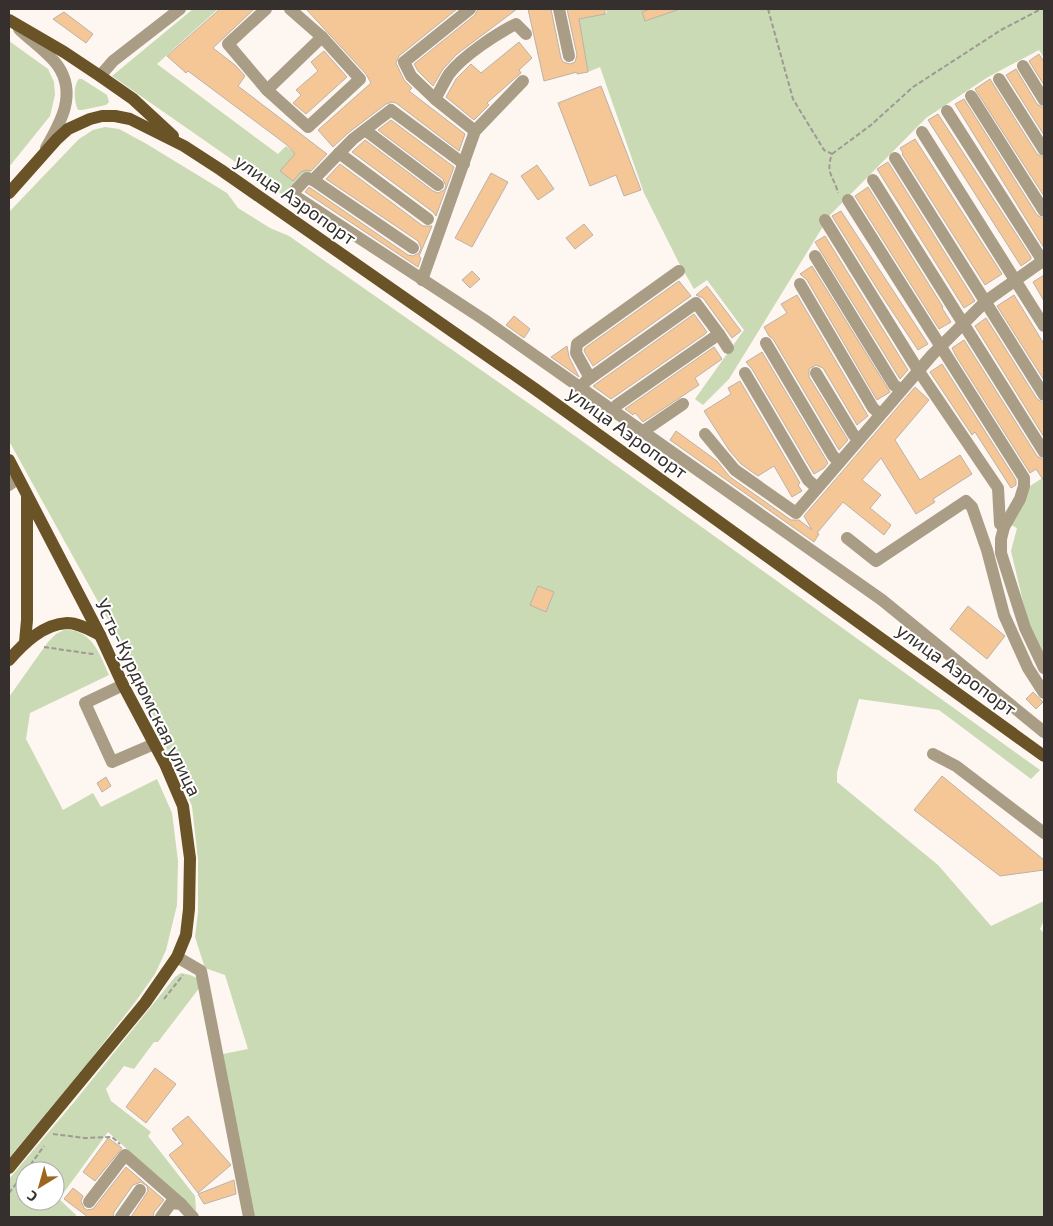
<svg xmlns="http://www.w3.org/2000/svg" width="1053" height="1226" font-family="'Exo 2',sans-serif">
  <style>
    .green { fill: #c9dab4; fill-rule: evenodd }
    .building { fill: #f5c797; stroke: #bbb2a8 }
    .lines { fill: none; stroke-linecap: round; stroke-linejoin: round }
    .path { stroke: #9f9995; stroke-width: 2; stroke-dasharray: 5 2.5; stroke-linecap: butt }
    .minor { stroke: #aa9d86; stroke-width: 12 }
    .major { stroke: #6a5326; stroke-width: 12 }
    .labels { text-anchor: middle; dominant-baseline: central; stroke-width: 4; stroke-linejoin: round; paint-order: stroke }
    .street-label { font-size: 19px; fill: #35302d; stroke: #fff }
  </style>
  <rect width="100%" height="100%" fill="#fef6f1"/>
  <!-- green -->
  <g class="green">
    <path d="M 193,9 L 218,9 L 157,64 L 278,154 L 286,146 L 293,152 L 311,172 L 286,197 L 112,76 Z"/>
    <path d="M 577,9 L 588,9 L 590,16 L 607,13 L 606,9 L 1044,9 L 1044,58 L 1039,50 L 988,77 L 926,118 L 830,215 L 729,379 L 703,405 L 695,399 L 744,330 L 707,280 L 694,289 L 679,263 L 644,193 L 600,67 L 588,72 Z"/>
    <path d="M 9,41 L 48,69 L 54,82 L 55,95 L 50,116 L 9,167 Z"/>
    <path d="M 79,79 L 82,79 L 107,95 L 109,102 L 106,105 L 82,110 L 78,110 C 74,102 73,85 79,79 Z"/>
    <path d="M 105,127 L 119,129 L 145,143 L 227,193 L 238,208 L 270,228 L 289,236 L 554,421 L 1040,770 L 1031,779 L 939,710 L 859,699 L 837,772 L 837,782 L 938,865 L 991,926 L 1044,901 L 1044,920 L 1040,929 L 1044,933 L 1044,1217 L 253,1217 L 223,1054 L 248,1049 L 225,975 L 205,968 L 195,937 L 198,912 L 198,860 L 192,806 L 116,634 L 9,441 L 9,212 L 79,139 L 93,130 Z"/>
    <path d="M 1044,477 L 1044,657 L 1029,627 L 1011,551 L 1017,528 L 1011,525 L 1030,486 Z"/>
    <path d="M 64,630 C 91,628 100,654 109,675 L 30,713 L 26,739 L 63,810 L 93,793 L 101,807 L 157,779 L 172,813 L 178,861 L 177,905 L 166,950 L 155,974 L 136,1001 L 87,1064 L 9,1158 L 9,697 L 48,642 L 56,634 Z"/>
    <path d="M 181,973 L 190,975 L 197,978 L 200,987 L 158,1042 L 154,1042 L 134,1069 L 124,1066 L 106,1089 L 111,1101 L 151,1132 L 148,1136 L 195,1196 L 196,1211 L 108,1132 L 59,1199 L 76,1215 L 75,1217 L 9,1217 L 9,1179 L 75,1101 L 175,977 ZM 25,1171 L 55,1171 L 55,1201 L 25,1201 Z"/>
  </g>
  <!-- building -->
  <g class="building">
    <path d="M 220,9 L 254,9 L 213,48 L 235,65 L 245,76 L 238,86 L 327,154 L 311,171 L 306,170 L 301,172 L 293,181 L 280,171 L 295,154 L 287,145 L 188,71 L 186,73 L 167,56 Z"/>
    <path d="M 306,9 L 457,9 L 399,56 L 396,63 L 404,80 L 412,88 L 409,91 L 465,134 L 459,151 L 396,103 L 392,102 L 386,104 L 348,133 L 333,147 L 318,130 L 371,83 L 366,74 Z"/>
    <path d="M 478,9 L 517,9 L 457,54 L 443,69 L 433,86 L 418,71 L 414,64 L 475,15 Z"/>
    <path d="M 528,9 L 551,9 L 561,58 L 563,62 L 570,64 L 575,62 L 577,55 L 567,9 L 605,9 L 605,14 L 579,19 L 588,72 L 577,74 L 577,72 L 544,81 Z"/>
    <path d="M 650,9 L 677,9 L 677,10 L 645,21 L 642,12 Z"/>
    <path d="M 64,12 L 93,34 L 86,43 L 53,19 Z"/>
    <path d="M 519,42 L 532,58 L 519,70 L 521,73 L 487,103 L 489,105 L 474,120 L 446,97 L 456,79 L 471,64 L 481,73 Z"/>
    <path d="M 324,51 L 347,77 L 306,114 L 293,103 L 301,95 L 296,90 L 318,71 L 311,62 Z"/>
    <path d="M 1039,54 L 1044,62 L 1044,85 L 1029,61 Z"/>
    <path d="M 1016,69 L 1037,104 L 1044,108 L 1044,135 L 1006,75 Z"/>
    <path d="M 990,79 L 1037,154 L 1044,158 L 1044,196 L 975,89 Z"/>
    <path d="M 601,86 L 641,190 L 624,196 L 616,175 L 590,186 L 558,103 Z"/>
    <path d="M 964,99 L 1037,215 L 1044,219 L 1044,248 L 955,104 Z"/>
    <path d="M 938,114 L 1031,257 L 1031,259 L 1021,266 L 928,120 Z"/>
    <path d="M 391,120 L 454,167 L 436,216 L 433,212 L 352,152 L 365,140 L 433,191 L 438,193 L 444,190 L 446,186 L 443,179 L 378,130 Z"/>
    <path d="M 915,139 L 1002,274 L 985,285 L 902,154 L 903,153 L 900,148 Z"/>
    <path d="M 888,162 L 975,301 L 964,308 L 877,169 Z"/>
    <path d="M 340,164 L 423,226 L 432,226 L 419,256 L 421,258 L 418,267 L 305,192 L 309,187 L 408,255 L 413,256 L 419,253 L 421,248 L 418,241 L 326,179 Z"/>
    <path d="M 537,165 L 554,189 L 538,200 L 521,176 Z"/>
    <path d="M 491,173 L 508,182 L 472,247 L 455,238 Z"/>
    <path d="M 868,187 L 943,307 L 942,308 L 951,322 L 939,329 L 855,196 Z"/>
    <path d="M 841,211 L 928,344 L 918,350 L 878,290 L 832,216 Z"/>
    <path d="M 584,224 L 593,235 L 575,249 L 566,238 Z"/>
    <path d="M 825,236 L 908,370 L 900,379 L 815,242 Z"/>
    <path d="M 812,266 L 890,392 L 877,400 L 807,280 L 800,274 Z"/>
    <path d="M 472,271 L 480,279 L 470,288 L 462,280 Z"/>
    <path d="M 1044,275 L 1044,301 L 1033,282 Z"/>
    <path d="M 679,281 L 691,296 L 593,366 L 584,351 L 585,348 Z"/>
    <path d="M 707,286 L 741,331 L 732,338 L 703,298 L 696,295 Z"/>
    <path d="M 797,295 L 868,416 L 857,425 L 823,368 L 816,365 L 809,369 L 809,377 L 848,440 L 839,450 L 773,339 L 769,336 L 764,327 L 787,313 L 781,304 Z"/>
    <path d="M 1014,295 L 1044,344 L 1044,380 L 997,306 Z"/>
    <path d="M 694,314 L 707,332 L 705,334 L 611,399 L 593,386 Z"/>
    <path d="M 514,316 L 530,329 L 524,338 L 506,325 Z"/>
    <path d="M 986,318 L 1037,399 L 1044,403 L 1044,437 L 975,326 Z"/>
    <path d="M 964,340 L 1037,456 L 1044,460 L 1044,481 L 1036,469 L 1030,473 L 956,356 L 952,348 Z"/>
    <path d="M 567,346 L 569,357 L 579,377 L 551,357 Z"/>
    <path d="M 714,347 L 722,359 L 695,378 L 699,385 L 643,422 L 635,413 L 633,415 L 625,409 Z"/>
    <path d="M 762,352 L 828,463 L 824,468 L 814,474 L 752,369 L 746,362 Z"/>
    <path d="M 942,364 L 1016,480 L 1016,485 L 1011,488 L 975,432 L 972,435 L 930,372 Z"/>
    <path d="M 740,381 L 800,483 L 798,485 L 802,491 L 792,497 L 774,466 L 758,476 L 741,464 L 729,450 L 704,411 L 731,394 L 728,388 Z"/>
    <path d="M 915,387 L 929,400 L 895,440 L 920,480 L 960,455 L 972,474 L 933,499 L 935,502 L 916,514 L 881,458 L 862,480 L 881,495 L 870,508 L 891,525 L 884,535 L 843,502 L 817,533 L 819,534 L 814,542 L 670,440 L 676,431 L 717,461 L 730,477 L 791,520 L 799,520 L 812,530 L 804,516 Z"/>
    <path d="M 538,586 L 554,592 L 546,612 L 530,605 Z"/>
    <path d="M 968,606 L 1005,636 L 987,659 L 950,629 Z"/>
    <path d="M 1033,692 L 1043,702 L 1036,709 L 1026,699 Z"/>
    <path d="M 942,776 L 1044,860 L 1044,870 L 1000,876 L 914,810 Z"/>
    <path d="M 106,777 L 111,786 L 102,792 L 97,783 Z"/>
    <path d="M 155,1068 L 176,1084 L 146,1123 L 126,1107 Z"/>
    <path d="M 188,1116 L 231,1165 L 198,1193 L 169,1155 L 183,1144 L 172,1129 Z"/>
    <path d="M 108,1138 L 122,1148 L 95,1181 L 83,1172 Z"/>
    <path d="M 126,1167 L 164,1200 L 154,1212 L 153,1217 L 131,1217 L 148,1191 L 147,1186 L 141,1182 L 133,1185 L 114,1212 L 113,1217 L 88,1217 L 64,1199 L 73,1188 L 83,1196 L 81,1201 L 84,1208 L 87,1210 L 93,1209 Z"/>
    <path d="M 234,1180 L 236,1194 L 204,1204 L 198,1194 Z"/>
  </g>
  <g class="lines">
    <!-- path -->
    <g class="path">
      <path d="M 768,9 L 793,99 L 824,150 L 832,154 C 825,174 834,176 838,193"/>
      <path d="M 832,154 L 871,125 L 913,87 L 1001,30 L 1041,9"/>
      <path d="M 44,647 L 92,654 L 94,653"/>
      <path d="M 164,999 L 183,975"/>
      <path d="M 53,1134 L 85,1138 L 112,1137 L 120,1144"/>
      <path d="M 26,1171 L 44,1146"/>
      <path d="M 9,1193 L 25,1172"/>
    </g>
    <!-- minor -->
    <g class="minor">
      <path d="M 266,9 L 228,44 L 267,90 L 308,127 L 360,79 L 322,37 L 290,9"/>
      <path d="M 470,9 L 404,62 L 411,76 L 435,99 L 475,131"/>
      <path d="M 559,9 L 569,56"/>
      <path d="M 19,29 C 29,39 50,54 58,66 C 77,94 61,122 46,148"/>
      <path d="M 1023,66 L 1044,100"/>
      <path d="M 100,76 L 113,61 L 180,9"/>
      <path d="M 999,79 L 1044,150"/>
      <path d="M 267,90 L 322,37"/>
      <path d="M 971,96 L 1044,211"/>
      <path d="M 435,99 C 440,91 444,82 449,74 C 463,56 496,34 516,24 L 526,34"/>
      <path d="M 947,111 L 1044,263"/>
      <path d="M 365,130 L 438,185"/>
      <path d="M 922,132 L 1044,326"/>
      <path d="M 339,153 L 428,219"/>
      <path d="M 895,158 L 1044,395"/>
      <path d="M 464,164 L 391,110 L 353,139 L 313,180 L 307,178 L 292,194 L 483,319 L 882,600 L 1044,732"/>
      <path d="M 313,180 L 413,248"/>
      <path d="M 873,180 L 1044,452"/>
      <path d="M 848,200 L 1024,478 L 1024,486 L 1020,499 L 1004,527 L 1001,539 L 1001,553 L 1025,628 L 1044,668"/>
      <path d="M 825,220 L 918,370 L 998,488 L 1000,524 L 1004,527"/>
      <path d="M 815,256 L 894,385 L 901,390"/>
      <path d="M 422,280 L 475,131 L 523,81"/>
      <path d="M 800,284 L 873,408 L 880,414"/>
      <path d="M 719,334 L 728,348"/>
      <path d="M 766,343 L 833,456 L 839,462"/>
      <path d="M 745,373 L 808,480 L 817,488"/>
      <path d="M 816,373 L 853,434 L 858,440"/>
      <path d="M 590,378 L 576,353 L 577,344 L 679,271"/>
      <path d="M 580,388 L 586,381 L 696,303 L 719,334 L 617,405 L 613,411"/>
      <path d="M 644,433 L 648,428 L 683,404"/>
      <path d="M 705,434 L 735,470 L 796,513 L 932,355 L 986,301 L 1044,260"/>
      <path d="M 9,485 L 18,478"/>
      <path d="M 847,538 L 876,561 L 966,501 L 972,507 L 987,550 L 1004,615 L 1028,668 L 1044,693"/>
      <path d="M 123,685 L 85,703 L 112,762 L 154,744"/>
      <path d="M 933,754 L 956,766 L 1044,833"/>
      <path d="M 177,957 L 201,971 L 249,1217"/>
      <path d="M 89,1202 L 125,1155 L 181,1204"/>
      <path d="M 121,1217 L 140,1190"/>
      <path d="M 161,1217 L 171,1203 L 181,1204 L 193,1217"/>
    </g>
    <!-- major -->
    <g class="major">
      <path d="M 9,20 L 64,52 L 100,76 L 133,99 L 173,136"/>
      <path d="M 9,193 L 57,139 L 68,129 L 90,119 L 102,116 L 115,116 L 130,119 L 184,146 L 221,170 L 535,389 L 1044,756"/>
      <path d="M 9,460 L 100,635 L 123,685 L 165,764 L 183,806 L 190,858 L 189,909 L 186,935 L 177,957 L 145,1003 L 9,1168"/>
      <path d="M 25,642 L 27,620 L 27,498"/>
      <path d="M 9,660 C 23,644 43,624 67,623 C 79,623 90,630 100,635"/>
    </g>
  </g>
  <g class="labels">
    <!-- street labels -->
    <g class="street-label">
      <text transform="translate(296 199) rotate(35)">улица Аэропорт</text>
      <text transform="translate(628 432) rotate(36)">улица Аэропорт</text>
      <text transform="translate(957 669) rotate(36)">улица Аэропорт</text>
      <text transform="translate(149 697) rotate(64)">Усть-Курдюмская улица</text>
    </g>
  </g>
  <!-- border -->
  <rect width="1053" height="1226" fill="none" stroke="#35302d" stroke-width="20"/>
  <!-- north arrow -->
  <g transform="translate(40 1186) rotate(217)"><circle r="24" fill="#ffffff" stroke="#aeacab"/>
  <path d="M0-4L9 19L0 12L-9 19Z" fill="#9c661f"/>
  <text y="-8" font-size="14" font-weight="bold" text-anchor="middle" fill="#35302d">С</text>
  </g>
</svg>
